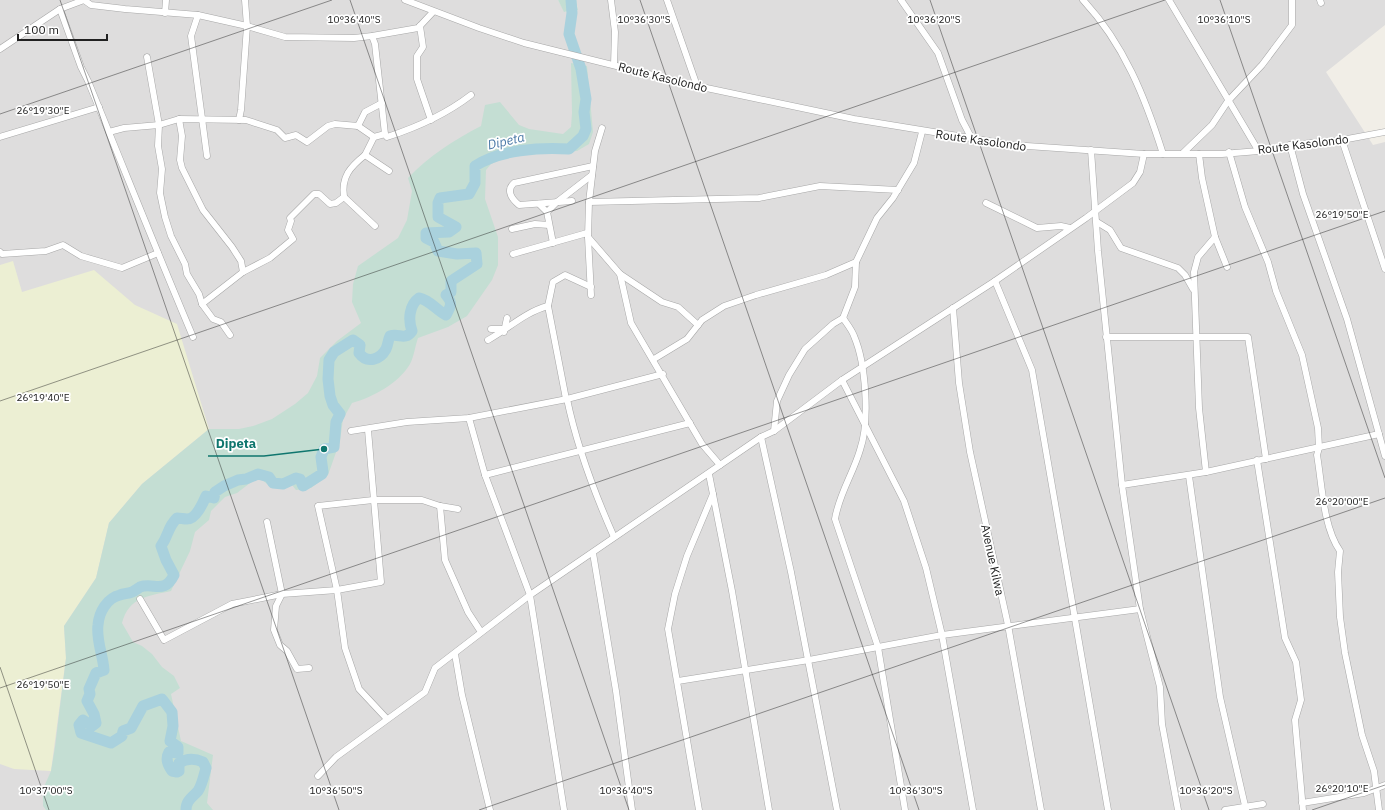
<svg xmlns="http://www.w3.org/2000/svg" width="1385" height="810" font-family="'IBM Plex Sans',sans-serif">
  <style>
    .residential { fill: #dedddd }
    .farmland { fill: #ecefd3 }
    .wetland { fill: #c4ded3 }
    .lines { fill: none; stroke-linecap: round; stroke-linejoin: round }
    .river { stroke: #a9d1dd; stroke-width: 11 }
    .minor-casing { stroke: #a7a7a7; stroke-width: 7 }
    .minor { stroke: #fff; stroke-width: 6 }
    .ticks { fill: none; stroke: #202020; stroke-width: 1; stroke-opacity: 0.45 }
    .labels { text-anchor: middle; dominant-baseline: central; stroke-width: 3.5; stroke-linejoin: round; paint-order: stroke }
    .street-label { font-size: 12px; fill: #202020; stroke: #fff }
    .water-label { font-size: 13px; font-style: italic; fill: #4b79a7; stroke: #fff }
    .ticks-label { font-size: 10px; text-anchor: middle; fill: #202020; stroke: #fff; stroke-width: 3.5; stroke-linejoin: round; paint-order: stroke }
    .leader { fill: none; stroke: #0f766e; stroke-width: 1.5 }
    .callout-dot { fill: #0f766e; stroke: #fff; stroke-width: 1.5 }
    .callout-label { font-size: 13px; text-anchor: middle; font-weight: bold; fill: #0f766e; stroke: #fff; stroke-width: 3.5; stroke-linejoin: round; paint-order: stroke }
  </style>
  <rect width="100%" height="100%" fill="#f1eee7"/>
  <!-- residential -->
  <path class="residential" d="M 0,0 L 558,0 L 565,12 L 578,10 L 576,0 L 1385,0 L 1385,25 L 1326,72 L 1373,145 L 1385,142 L 1385,810 L 0,810 Z"/>
  <!-- farmland -->
  <path class="farmland" d="M 13,261 L 22,292 L 94,270 L 135,305 L 177,324 L 209,429 L 142,484 L 109,523 L 96,578 L 64,626 L 66,658 L 51,771 L 14,769 L 0,764 L 0,265 Z"/>
  <!-- wetland -->
  <g class="wetland">
    <path d="M 558,0 L 576,0 L 578,10 L 564,12 Z"/>
    <path d="M 571,63 L 587,66 L 593,132 L 589,144 L 577,151 L 510,156 L 491,164 L 486,170 L 485,199 L 498,237 L 498,265 L 492,280 L 467,316 L 448,327 L 418,338 C 415,346 414,357 410,364 C 398,384 373,397 352,403 L 343,419 L 340,441 L 328,475 L 311,488 L 296,490 L 292,485 C 279,490 270,488 260,478 L 254,480 L 237,493 L 225,497 L 211,511 L 209,520 L 195,532 L 190,551 L 171,591 C 148,596 129,597 122,623 L 133,642 L 142,646 L 152,654 L 162,667 L 174,676 L 180,688 L 171,694 L 181,741 L 213,755 L 207,803 L 213,810 L 46,810 L 43,806 L 43,789 L 51,771 L 55,747 L 66,658 L 64,626 L 96,578 L 109,523 L 142,484 L 209,429 L 239,429 L 253,426 L 272,419 L 295,404 L 308,393 L 317,376 L 320,358 L 337,341 L 361,323 L 352,302 L 353,284 L 358,266 L 398,238 L 407,220 L 412,191 L 408,178 C 429,156 454,140 481,126 L 485,105 L 500,102 L 519,125 L 529,129 L 563,134 L 571,127 L 572,113 Z"/>
  </g>
  <g class="lines">
    <!-- river -->
    <path class="river" d="M 186,810 C 186,800 193,797 198,791 C 202,785 204,775 206,768 L 203,762 C 194,758 187,758 179,763 L 179,771 L 177,772 L 172,771 C 168,765 165,759 169,752 L 178,753 L 178,747 L 170,741 L 173,726 L 172,712 L 162,699 L 143,706 L 131,728 L 123,731 L 122,736 L 111,743 L 81,733 L 79,725 L 83,720 L 92,726 L 96,723 L 94,714 L 87,701 L 90,694 L 89,689 L 96,673 L 104,670 C 103,655 96,640 98,625 C 99,612 107,598 120,595 C 124,593 128,594 132,592 C 135,591 137,589 140,587 C 154,582 164,595 174,575 L 166,560 L 161,546 C 169,535 167,528 177,518 C 180,518 184,519 187,519 C 196,519 203,503 206,496 L 214,498 L 215,492 L 224,486 L 238,480 L 246,479 L 258,474 L 269,477 L 273,483 L 283,484 L 296,478 L 300,479 L 303,486 L 322,474 L 323,472 L 321,457 L 324,449 L 334,447 L 336,422 L 340,414 L 333,405 L 330,396 L 328,379 L 329,360 L 334,352 L 353,340 L 360,345 L 359,353 C 367,364 380,360 386,349 C 388,345 388,340 390,336 C 399,333 405,341 412,331 C 408,320 409,305 419,298 C 430,300 436,310 446,315 C 451,306 453,303 446,295 L 451,292 L 451,281 L 477,264 L 476,253 L 457,254 L 438,251 L 434,242 L 426,238 L 426,233 L 449,232 L 456,227 L 438,217 L 438,203 L 440,198 L 469,194 L 475,183 L 475,166 C 499,150 540,147 569,149 L 583,136 L 586,129 L 584,112 L 586,99 L 581,69 L 569,34 L 572,13 L 571,0"/>
    <defs>
      <g id="minor">
        <path d="M 405,0 L 479,28 L 524,43 L 697,86 L 854,119 L 1013,145 L 1144,154 L 1222,154 L 1271,150 L 1290,145 L 1342,140 L 1385,132"/>
        <path d="M 611,0 L 615,32 L 614,65"/>
        <path d="M 667,0 L 697,86"/>
        <path d="M 901,0 L 938,53 L 962,120 L 972,139"/>
        <path d="M 1083,0 C 1124,44 1145,97 1163,154"/>
        <path d="M 1169,0 L 1258,150"/>
        <path d="M 1320,0 L 1321,3"/>
        <path d="M 60,9 L 81,67 L 88,81 C 123,166 157,252 193,337"/>
        <path d="M 165,13 L 166,0"/>
        <path d="M 198,15 L 191,36 L 207,156"/>
        <path d="M 420,26 L 423,47 L 417,56 L 417,79 L 431,120"/>
        <path d="M 372,36 L 375,44 L 385,134 L 387,137 C 418,127 445,115 471,95"/>
        <path d="M 0,49 L 60,9 L 84,0 L 91,5 L 125,9 L 198,15 L 247,26 L 285,37 L 354,38 L 372,36 L 418,28 L 433,12"/>
        <path d="M 147,57 L 159,125 L 158,146 L 162,169 L 160,193 L 165,217 L 171,236 L 185,264 L 187,274 L 199,294 L 202,304"/>
        <path d="M 179,119 L 182,136 L 180,160 L 182,168 L 203,210 L 232,247 L 241,261 L 243,272"/>
        <path d="M 239,120 L 241,110 L 247,26 L 245,0"/>
        <path d="M 358,126 L 374,137 L 385,134"/>
        <path d="M 602,128 L 595,151 L 589,202 L 588,237 L 620,274 L 631,323 L 702,444 L 720,465"/>
        <path d="M 109,132 L 124,128 L 159,125 L 179,119 L 246,120 L 277,130 L 285,138 L 296,135 L 307,142 L 328,126 L 335,124 L 358,126 L 365,112 L 382,103"/>
        <path d="M 0,137 L 99,107"/>
        <path d="M 1342,140 L 1385,269"/>
        <path d="M 1290,145 L 1303,194 L 1347,319 L 1385,456"/>
        <path d="M 1091,150 L 1098,251 L 1122,485 L 1140,609 L 1160,687 L 1162,724 L 1178,810"/>
        <path d="M 1229,152 L 1245,207 L 1268,262 L 1276,291 L 1302,355 L 1318,428 L 1319,448 L 1317,455 C 1322,484 1323,527 1340,551 L 1338,572 L 1340,617 L 1345,653 L 1362,735 L 1374,771 L 1379,810"/>
        <path d="M 1183,153 L 1212,125 L 1228,101 L 1262,65 L 1292,25 L 1292,0"/>
        <path d="M 1199,154 L 1202,178 L 1215,237 L 1227,267"/>
        <path d="M 365,155 L 374,137"/>
        <path d="M 344,197 C 341,177 350,167 365,155 L 389,171"/>
        <path d="M 572,201 L 519,205 C 513,200 505,191 514,183 L 593,166"/>
        <path d="M 589,202 L 759,198 L 820,186 L 898,190"/>
        <path d="M 986,203 L 1037,228 L 1061,226 L 1070,228"/>
        <path d="M 539,204 L 547,212 L 553,243"/>
        <path d="M 547,212 L 557,202 L 592,175"/>
        <path d="M 1097,222 L 1110,230 L 1121,248 L 1178,268 L 1185,275 L 1193,289"/>
        <path d="M 512,229 L 535,224 L 549,225"/>
        <path d="M 588,237 L 591,295"/>
        <path d="M 0,252 L 2,254 L 46,251 L 63,245 L 81,256 L 122,268 L 158,253"/>
        <path d="M 513,254 L 587,233"/>
        <path d="M 620,274 L 662,302 L 678,307 L 698,325"/>
        <path d="M 995,281 L 1032,370 L 1108,810"/>
        <path d="M 953,308 L 959,383 L 970,452 L 1008,625 L 1041,810"/>
        <path d="M 843,318 C 847,324 852,330 854,336 C 866,364 870,421 860,450 C 853,474 839,494 835,519 L 878,647 L 905,810"/>
        <path d="M 491,329 L 504,329"/>
        <path d="M 504,332 L 507,318"/>
        <path d="M 230,335 L 221,322 L 213,319 L 202,304 L 243,272 L 270,258 L 293,239 L 288,230 L 291,221 L 290,218 L 314,194 L 319,194 L 330,204 L 336,203 L 344,197 L 375,226"/>
        <path d="M 1106,337 L 1248,337 L 1266,459"/>
        <path d="M 488,340 C 508,329 525,312 548,306"/>
        <path d="M 654,359 L 687,339 L 702,320 L 724,306 L 756,295 L 826,275 L 856,262"/>
        <path d="M 842,380 L 904,501 L 926,568 L 942,635 L 973,810"/>
        <path d="M 566,399 L 548,306 L 553,282 L 565,275 L 591,287"/>
        <path d="M 567,399 C 577,447 594,492 614,537"/>
        <path d="M 469,418 L 485,475 L 530,595 L 564,810"/>
        <path d="M 351,431 L 407,422 L 469,418 L 567,399 L 663,374"/>
        <path d="M 774,431 L 777,401 L 789,375 L 805,349 L 833,324 L 843,318 L 855,287 L 856,262 L 877,218 L 893,198 L 914,163 L 922,132"/>
        <path d="M 761,437 L 791,572 L 837,810"/>
        <path d="M 1257,460 L 1285,638 L 1296,662 L 1301,700 L 1295,720 L 1303,810"/>
        <path d="M 1206,472 L 1199,408 L 1194,272 L 1198,257 L 1215,237"/>
        <path d="M 709,474 L 732,591 L 769,810"/>
        <path d="M 485,475 L 690,423"/>
        <path d="M 1189,476 L 1220,697 L 1246,810"/>
        <path d="M 1122,485 L 1206,472 L 1379,434"/>
        <path d="M 440,506 L 445,560 L 468,612 L 481,632"/>
        <path d="M 267,522 L 282,594 L 276,606 L 274,630 L 280,645 L 287,651 L 297,669 L 309,668"/>
        <path d="M 593,553 L 616,691 L 632,810"/>
        <path d="M 140,599 L 164,640 L 232,604 L 282,594 L 337,590 L 381,582 L 368,430"/>
        <path d="M 455,654 L 462,695 L 490,810"/>
        <path d="M 678,681 L 809,660 L 942,635 L 1140,609"/>
        <path d="M 387,719 L 359,689 L 345,648 L 337,590 L 318,506 L 373,500 L 422,500 L 440,506 L 458,509"/>
        <path d="M 318,776 L 336,757 L 425,692 L 435,668 L 530,595 L 761,437 L 774,431 L 842,380 L 995,281 L 1086,218 L 1133,183 L 1140,172 L 1144,154"/>
        <path d="M 1302,803 L 1364,793 L 1385,785"/>
        <path d="M 699,810 L 668,629 L 675,594 L 687,556 L 713,494"/>
        <path d="M 1225,810 L 1263,804"/>
      </g>
    </defs>
    <!-- minor casing -->
    <use href="#minor" class="minor-casing"/>
    <!-- minor -->
    <use href="#minor" class="minor"/>
  </g>
  <!-- ticks -->
  <path class="ticks" d="M 60,0 L 339,810M 350,0 L 629,810M 640,0 L 919,810M 930,0 L 1209,810M 1220,0 L 1385,478M 0,114 L 332,0M 0,401 L 1165,0M 0,667 L 49,810M 0,688 L 1385,211M 479,810 L 1385,498M 1312,810 L 1385,785"/>
  <g class="labels">
    <!-- street labels -->
    <g class="street-label">
      <text transform="translate(663 77) rotate(14)">Route Kasolondo</text>
      <text transform="translate(981 140) rotate(8)">Route Kasolondo</text>
      <text transform="translate(1303 144) rotate(-7)">Route Kasolondo</text>
      <text transform="translate(993 560) rotate(78)">Avenue Kilwa</text>
    </g>
    <!-- water labels -->
    <g class="water-label">
      <text transform="translate(506 141) rotate(-13)">Dipeta</text>
    </g>
  </g>
  <g class="ticks-label">
    <text x="1224" y="23">10°36'10"S</text>
    <text x="354" y="23">10°36'40"S</text>
    <text x="644" y="23">10°36'30"S</text>
    <text x="934" y="23">10°36'20"S</text>
    <text x="43" y="114">26°19'30"E</text>
    <text x="1342" y="218">26°19'50"E</text>
    <text x="43" y="401">26°19'40"E</text>
    <text x="1342" y="505">26°20'00"E</text>
    <text x="43" y="688">26°19'50"E</text>
    <text x="1342" y="792">26°20'10"E</text>
    <text x="46" y="794">10°37'00"S</text>
    <text x="336" y="794">10°36'50"S</text>
    <text x="626" y="794">10°36'40"S</text>
    <text x="916" y="794">10°36'30"S</text>
    <text x="1206" y="794">10°36'20"S</text>
  </g>
  <!-- callouts -->
  <path class="leader" d="M324 449L264 456H208"/>
  <circle class="callout-dot" cx="324" cy="449" r="4"/>
  <g class="callout-label">
    <text x="236" y="448">Dipeta</text>
  </g>
  <!-- scale -->
  <path d="M18 34v6h89v-6" fill="none" stroke="#202020" stroke-width="2"/>
  <text x="24" y="34" font-size="12" fill="#202020" stroke="#ffffff" stroke-width="3" paint-order="stroke">100 m</text>
</svg>
